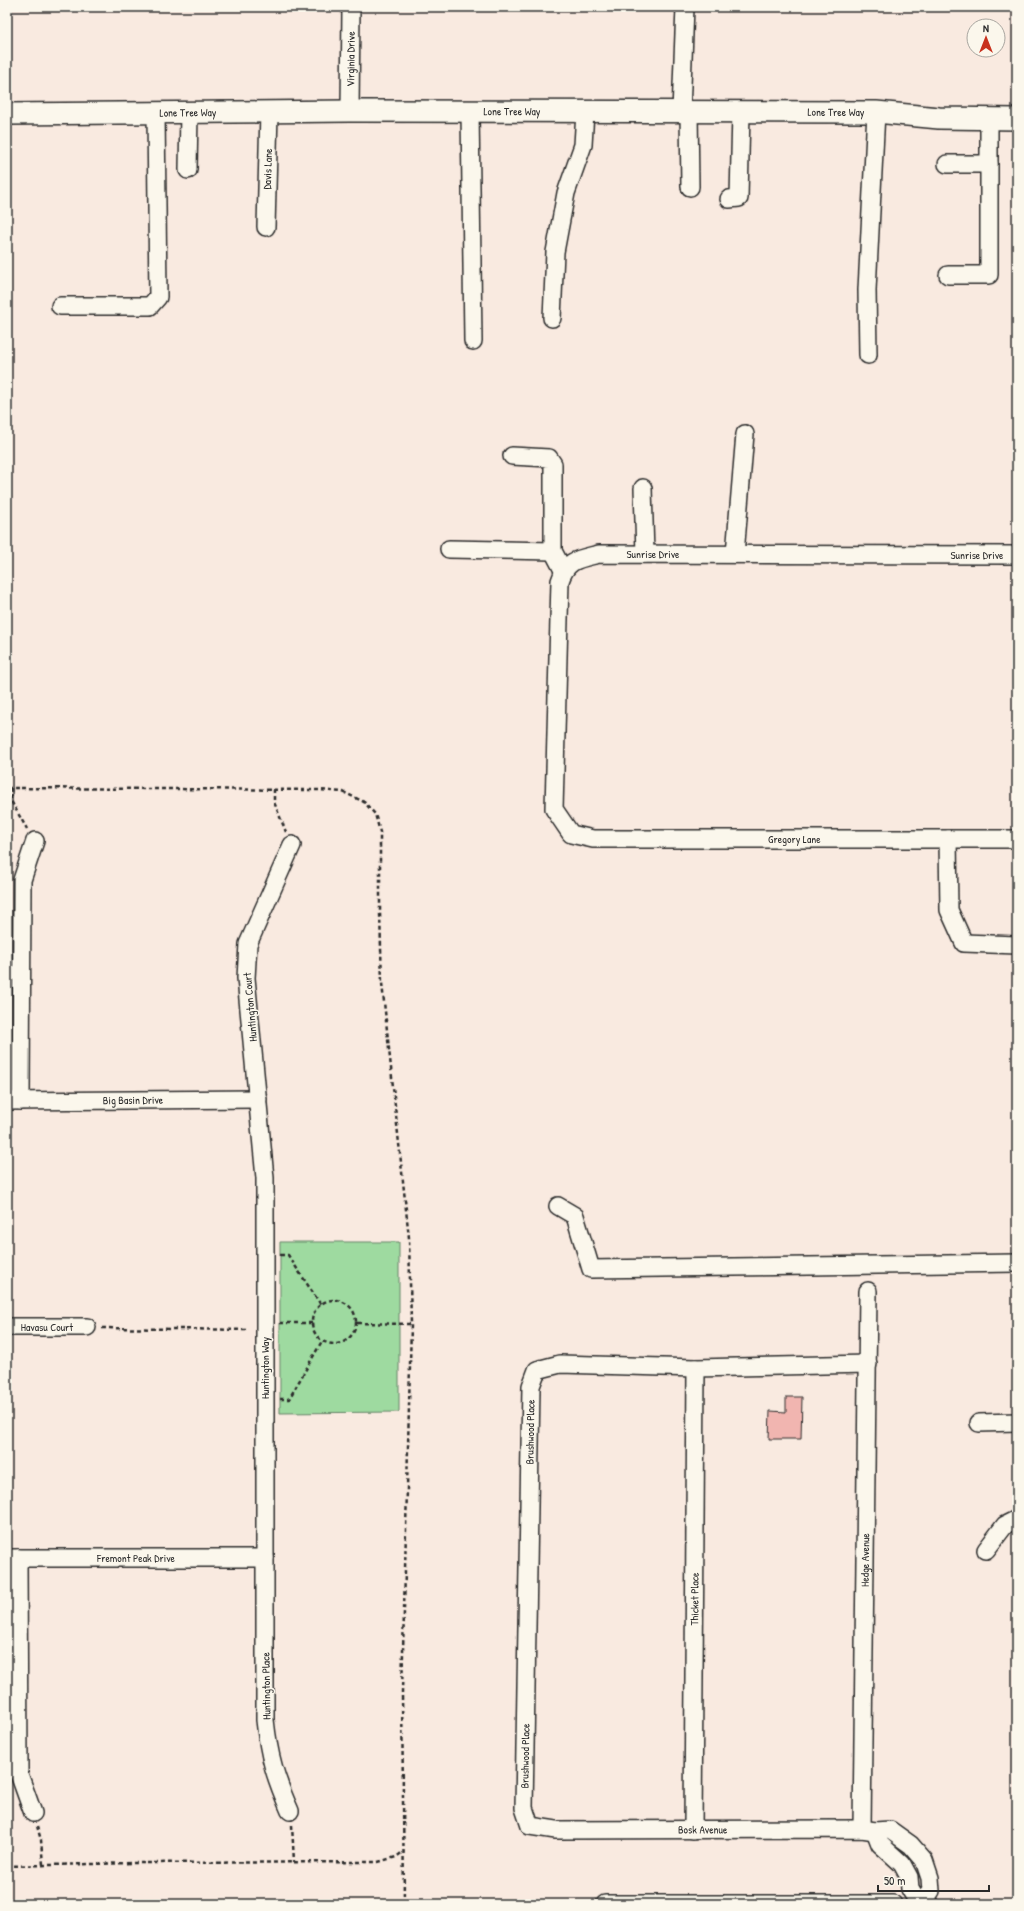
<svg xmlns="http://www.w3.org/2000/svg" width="1024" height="1911" font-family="'Patrick Hand',sans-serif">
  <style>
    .green { fill: #9edaa0; stroke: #648266 }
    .building { fill: #f1b5b0; stroke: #2b2b2b }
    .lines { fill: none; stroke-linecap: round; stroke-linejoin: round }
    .minor-casing { stroke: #2b2b2b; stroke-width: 20 }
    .major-casing { stroke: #2b2b2b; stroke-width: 24 }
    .path { stroke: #2b2b2b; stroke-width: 2.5; stroke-dasharray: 4 3; stroke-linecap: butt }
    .minor { stroke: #fbf7ec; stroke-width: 17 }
    .major { stroke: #fbf7ec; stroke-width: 21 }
    .labels { text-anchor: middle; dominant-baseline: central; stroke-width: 3; stroke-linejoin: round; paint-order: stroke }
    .street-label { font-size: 11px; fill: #2b2b2b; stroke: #fbf7ec }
  </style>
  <rect width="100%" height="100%" fill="#f9eae0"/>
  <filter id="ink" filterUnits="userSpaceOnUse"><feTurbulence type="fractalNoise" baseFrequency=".025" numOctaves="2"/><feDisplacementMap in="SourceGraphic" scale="8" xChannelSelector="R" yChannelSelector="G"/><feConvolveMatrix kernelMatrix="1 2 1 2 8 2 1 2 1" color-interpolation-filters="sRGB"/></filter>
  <g filter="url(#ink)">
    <!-- green -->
    <path class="green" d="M 280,1242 L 399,1242 L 399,1412 L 280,1413 Z"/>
    <!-- building -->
    <path class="building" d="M 786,1397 L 802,1397 L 801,1439 L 769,1439 L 770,1411 L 786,1412 Z"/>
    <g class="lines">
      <defs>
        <g id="minor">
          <path id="s1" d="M 350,111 L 351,7"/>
          <path d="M 470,111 L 473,341"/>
          <path d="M 681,112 L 685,7"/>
          <path d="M 689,112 L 690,187"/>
          <path d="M 947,164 L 989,164"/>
          <path d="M 188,170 L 189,112"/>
          <path d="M 729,199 L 739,198 L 741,112"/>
          <path id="s2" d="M 266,227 L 269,112"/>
          <path d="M 948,275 L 989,275 L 989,119"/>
          <path d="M 60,306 L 150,306 L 158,297 L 156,113"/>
          <path d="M 552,318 L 555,252 L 566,193 L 583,145 L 585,112"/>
          <path d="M 868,355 L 867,290 L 876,112"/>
          <path d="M 512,456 L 549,458 L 553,464 L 553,551 L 563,570"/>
          <path d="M 643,488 L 645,554"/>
          <path d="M 449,549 L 553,551"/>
          <path d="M 735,554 L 745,434"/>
          <path id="s3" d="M 1017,555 L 599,554 C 579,559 567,559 560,581 L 554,809 L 571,834 L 593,839 L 1017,839"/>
          <path d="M 948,839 L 949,910 L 964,943 L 1017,945"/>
          <path id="s4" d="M 7,1101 L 258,1099"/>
          <path d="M 21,1101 L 22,880 L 35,841"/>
          <path d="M 558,1206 L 575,1216 L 591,1269 L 1017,1263"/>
          <path id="s5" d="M 7,1327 L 87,1327"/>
          <path id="s6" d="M 868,1364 L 696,1368 L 560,1364 L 537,1370 L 531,1386 L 524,1808 L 530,1826 L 556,1830 L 862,1829 L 875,1831 L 890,1830 L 911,1845 L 924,1860 L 930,1878 L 931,1891 L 920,1904"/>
          <path d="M 979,1423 L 1017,1422"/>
          <path d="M 986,1550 L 1005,1525 L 1017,1519"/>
          <path id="s7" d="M 7,1558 L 265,1558"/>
          <path d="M 18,1558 L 19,1774 L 33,1813"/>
          <path d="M 290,1811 C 275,1777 269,1757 265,1720 L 265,1178 L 246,978 L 248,944 L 292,845"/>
          <path id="s8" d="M 862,1829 L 868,1291"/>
          <path id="s9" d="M 693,1830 L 696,1368"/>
          <path d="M 875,1831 L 880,1844 L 902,1864 L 909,1877 L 910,1889 L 919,1904"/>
          <path d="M 605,1904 L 893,1904"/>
        </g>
        <g id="major">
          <path id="s10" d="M 7,114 L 350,111 L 876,112 L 939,118 L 1017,119"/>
        </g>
      </defs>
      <!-- minor casing -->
      <use href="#minor" class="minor-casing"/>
      <!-- major casing -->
      <use href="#major" class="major-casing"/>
      <!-- path -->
      <g class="path">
        <path d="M 7,788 L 320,790 L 343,792 L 364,802 L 375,814 L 380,832 L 380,913 L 382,983 L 409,1238 L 411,1324 L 402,1693 L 404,1904"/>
        <path d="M 11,788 L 11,801 L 27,829"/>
        <path d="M 274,789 L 274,802 L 286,832"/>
        <path d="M 280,1255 L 288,1255 L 321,1305"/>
        <circle cx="334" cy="1322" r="22"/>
        <path d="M 280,1323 L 312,1323"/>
        <path d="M 357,1323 L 410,1324"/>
        <path d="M 102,1328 L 249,1330"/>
        <path d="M 280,1399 L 289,1399 L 322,1341"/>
        <path d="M 292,1825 L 294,1862"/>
        <path d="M 37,1826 L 41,1840 L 43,1865"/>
        <path d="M 7,1866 L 134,1863 L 378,1862 L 396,1857 L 404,1851"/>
      </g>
      <!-- minor -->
      <use href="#minor" class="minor"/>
      <!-- major -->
      <use href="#major" class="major"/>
    </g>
  </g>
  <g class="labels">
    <!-- street labels -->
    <g class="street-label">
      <text stroke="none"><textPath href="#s1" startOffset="52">Virginia Drive</textPath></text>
      <text stroke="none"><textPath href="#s10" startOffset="505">Lone Tree Way</textPath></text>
      <text stroke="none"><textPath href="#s10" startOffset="181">Lone Tree Way</textPath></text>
      <text stroke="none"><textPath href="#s10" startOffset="829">Lone Tree Way</textPath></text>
      <text stroke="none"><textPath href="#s2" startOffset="58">Davis Lane</textPath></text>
      <text x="653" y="554">Sunrise Drive</text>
      <text x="977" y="555">Sunrise Drive</text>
      <text stroke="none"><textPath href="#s3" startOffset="951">Gregory Lane</textPath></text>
      <text transform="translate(250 1007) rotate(-95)">Huntington Court</text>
      <text stroke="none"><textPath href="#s4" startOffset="126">Big Basin Drive</textPath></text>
      <text stroke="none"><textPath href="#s5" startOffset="40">Havasu Court</textPath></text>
      <text transform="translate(265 1368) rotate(-90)">Huntington Way</text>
      <text transform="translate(530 1432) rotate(-89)">Brushwood Place</text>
      <text stroke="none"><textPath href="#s7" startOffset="129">Fremont Peak Drive</textPath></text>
      <text stroke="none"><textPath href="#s8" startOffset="269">Hedge Avenue</textPath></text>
      <text stroke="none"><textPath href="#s9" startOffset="231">Thicket Place</textPath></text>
      <text transform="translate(266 1686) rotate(-91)">Huntington Place</text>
      <text transform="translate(525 1756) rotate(-89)">Brushwood Place</text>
      <text stroke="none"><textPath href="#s6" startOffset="963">Bosk Avenue</textPath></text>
    </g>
  </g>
  <!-- margin -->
  <rect width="1024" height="1911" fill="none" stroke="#fbf7ec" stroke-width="24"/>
  <rect x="12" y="12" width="1000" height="1887" fill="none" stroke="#2b2b2b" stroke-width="1.5" filter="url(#ink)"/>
  <!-- north arrow -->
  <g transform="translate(986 38)"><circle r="19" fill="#fbf7ec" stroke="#a8a59f"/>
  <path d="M0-3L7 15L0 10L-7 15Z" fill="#c8321e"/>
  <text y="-6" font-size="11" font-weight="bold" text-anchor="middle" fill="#2b2b2b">N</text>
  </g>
  <!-- scale -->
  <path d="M878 1885v6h111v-6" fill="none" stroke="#2b2b2b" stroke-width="2"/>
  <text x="884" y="1885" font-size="12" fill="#2b2b2b" stroke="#fbf7ec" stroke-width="3" paint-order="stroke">50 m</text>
</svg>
